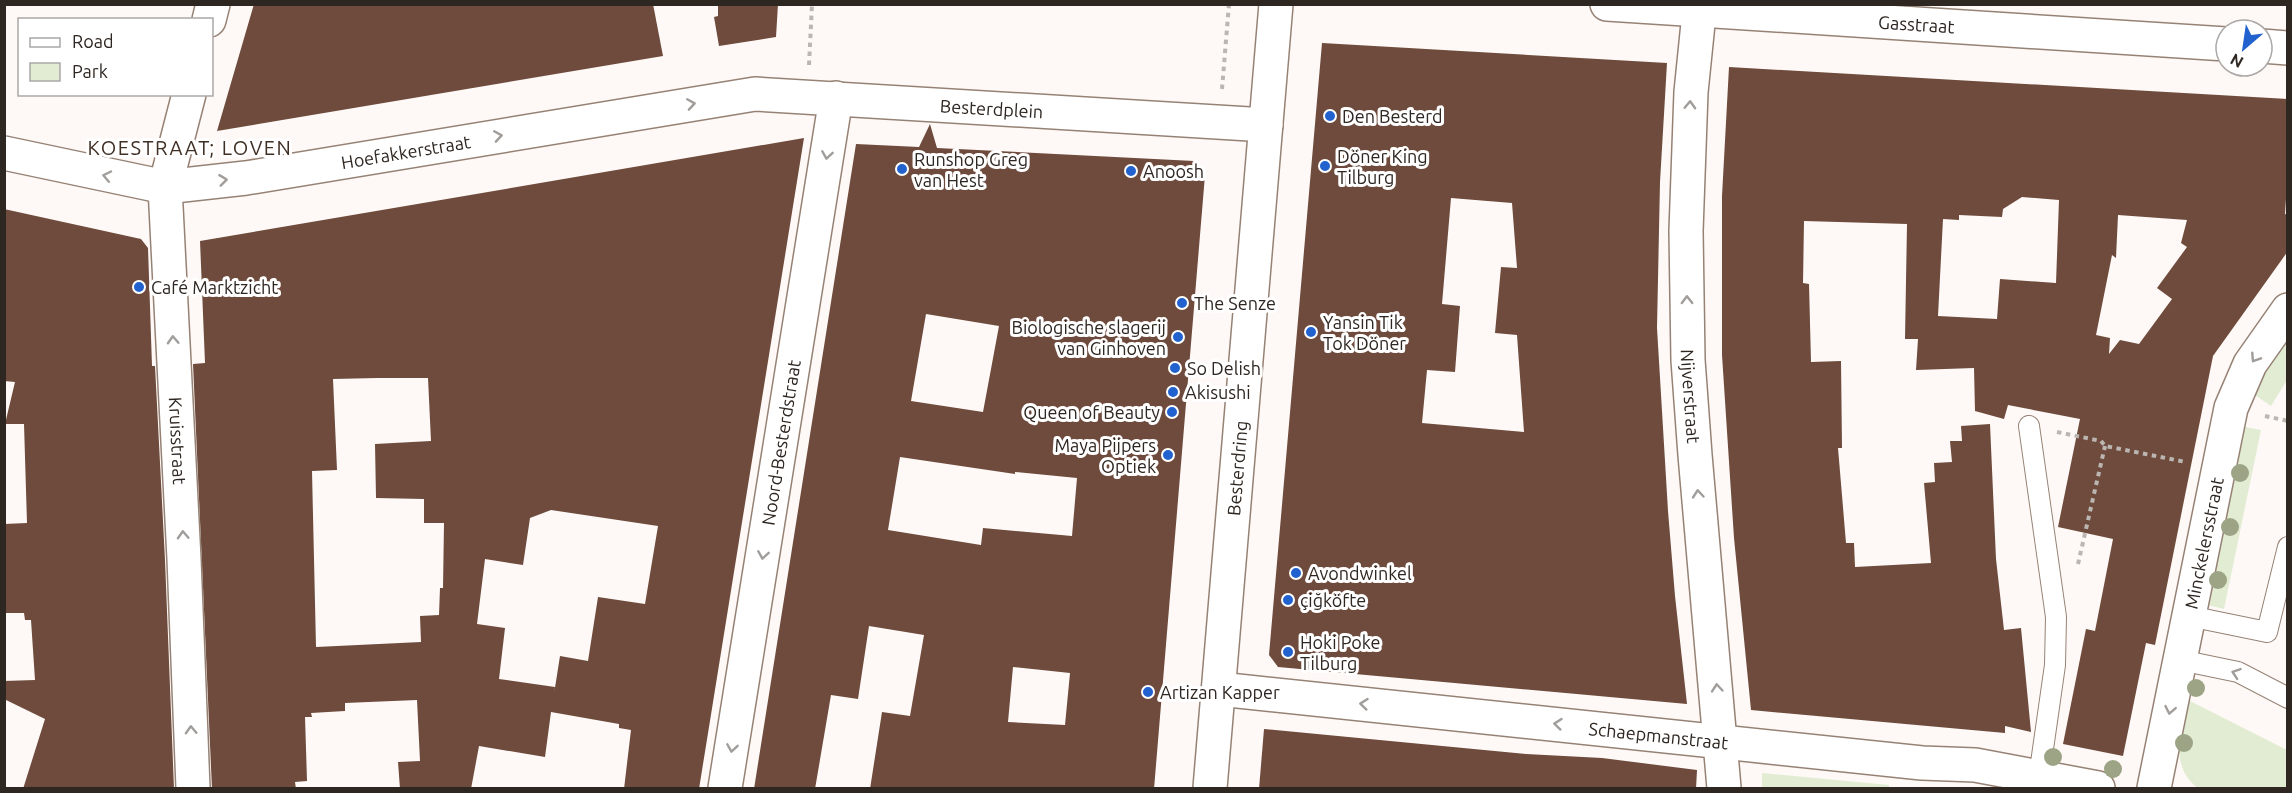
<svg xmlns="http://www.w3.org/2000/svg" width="2292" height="793" font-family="Ubuntu,sans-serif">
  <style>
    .green { fill: #e1ecd2 }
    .building { fill: #6e4b3d; fill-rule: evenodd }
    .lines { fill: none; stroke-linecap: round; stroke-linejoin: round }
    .service-casing { stroke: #968275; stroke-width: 22 }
    .minor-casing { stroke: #968275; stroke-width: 36 }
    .tertiary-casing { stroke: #968275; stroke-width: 36 }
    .path { stroke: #bcb6b2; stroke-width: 4; stroke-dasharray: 4.5 4.5; stroke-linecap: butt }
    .service { stroke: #fff; stroke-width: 20 }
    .minor { stroke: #fff; stroke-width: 33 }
    .tertiary { stroke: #fff; stroke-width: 33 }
    .tree { fill: #9ca485 }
    .oneway { stroke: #a19d9b }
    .poi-dot { fill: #2162ce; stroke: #fff; stroke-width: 2 }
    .labels { text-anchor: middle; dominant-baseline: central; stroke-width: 6; stroke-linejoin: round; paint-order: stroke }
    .street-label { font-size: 18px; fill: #2e2621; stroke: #fff }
    .poi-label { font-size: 18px; fill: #2e2621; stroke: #fff; text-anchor: start }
    .neighbourhood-label { font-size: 20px; letter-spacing: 1.5px; fill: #402f24; stroke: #fff }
  </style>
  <rect width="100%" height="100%" fill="#fef9f6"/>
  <!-- green -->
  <g class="green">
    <path d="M 2287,328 L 2287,380 L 2271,406 L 2252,393 Z"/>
    <path d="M 2245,427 L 2261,430 L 2224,609 L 2208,605 Z"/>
    <path d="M 2188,700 L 2287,750 L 2287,788 L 2198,788 C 2168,766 2182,731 2188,700 Z"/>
    <path d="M 1762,773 L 1889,785 L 1889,788 L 1762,788 Z"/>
  </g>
  <!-- building -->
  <g class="building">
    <path d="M 254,4 L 653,4 L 663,56 L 217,131 Z"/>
    <path d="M 718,4 L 778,4 L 776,37 L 719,46 L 714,17 L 718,16 Z"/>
    <path d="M 1322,43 L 1667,63 L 1660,182 L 1657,328 L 1668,511 L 1675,596 L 1687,704 L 1278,667 L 1269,655 ZM 1451,198 L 1512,203 L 1517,268 L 1501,267 L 1495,333 L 1517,335 L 1524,432 L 1422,423 L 1427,370 L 1455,372 L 1460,306 L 1442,304 Z"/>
    <path d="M 1729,67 L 2288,99 L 2288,169 L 2285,214 L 2288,215 L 2288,251 L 2213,356 L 2155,645 L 2146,643 L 2123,756 L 2063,744 L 2086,629 L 2095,631 L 2113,539 L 2058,527 L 2080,419 L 2008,405 L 2004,419 L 1975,411 L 1974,368 L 1916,370 L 1918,339 L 1905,339 L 1907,224 L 1804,221 L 1803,283 L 1809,284 L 1811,362 L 1841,361 L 1842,448 L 1838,448 L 1846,543 L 1854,543 L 1855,567 L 1931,563 L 1924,483 L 1935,482 L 1934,463 L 1952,462 L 1950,441 L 1962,441 L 1961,426 L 1990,424 L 1996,559 L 2004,630 L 2021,628 L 2031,732 L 2005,726 L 2005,733 L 1751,710 L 1734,538 L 1722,355 L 1722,196 ZM 2022,197 L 2059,200 L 2056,283 L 2000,279 L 1997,319 L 1938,316 L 1943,219 L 1959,220 L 1959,215 L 2002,217 L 2003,209 ZM 2118,215 L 2187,220 L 2181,243 L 2187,247 L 2157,288 L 2172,299 L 2139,344 L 2120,340 L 2109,354 L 2110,338 L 2096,335 L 2112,255 L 2116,258 Z"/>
    <path d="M 930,124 L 937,148 L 1194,161 L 1205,175 L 1154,789 L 870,789 L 882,712 L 910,716 L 924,635 L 869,626 L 858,699 L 831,695 L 815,789 L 754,789 L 856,144 L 919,147 ZM 926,314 L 999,326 L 983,412 L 911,401 ZM 900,457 L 1015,474 L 1015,472 L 1077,478 L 1072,536 L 983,528 L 981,545 L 888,530 ZM 1013,667 L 1070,673 L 1065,725 L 1008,722 Z"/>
    <path d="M 804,138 L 699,789 L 624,789 L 631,730 L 619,728 L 619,724 L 551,712 L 545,757 L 479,746 L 471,789 L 400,789 L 398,762 L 420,761 L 417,700 L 345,703 L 345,711 L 311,713 L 312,717 L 305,717 L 307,781 L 295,782 L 296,789 L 212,789 L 193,364 L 205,363 L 200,241 ZM 377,378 L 428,378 L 431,441 L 375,444 L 376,498 L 424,499 L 424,523 L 444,523 L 443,588 L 440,588 L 439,615 L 420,616 L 421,642 L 316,647 L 312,471 L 337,470 L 333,379 ZM 551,510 L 658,526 L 645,604 L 598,597 L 588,661 L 560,656 L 554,694 L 555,687 L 499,679 L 505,628 L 477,624 L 485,559 L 523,565 L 530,518 Z"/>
    <path d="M 4,209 L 141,239 L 148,248 L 152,366 L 155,366 L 165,560 L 174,789 L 23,789 L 45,719 L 4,699 L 4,681 L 35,680 L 31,620 L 25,620 L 24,613 L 4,613 L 4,524 L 27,523 L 24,424 L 5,424 L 15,382 L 4,381 Z"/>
    <path d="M 1264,729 L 1526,754 L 1602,758 L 1697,770 L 1696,789 L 1259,789 Z"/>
  </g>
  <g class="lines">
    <defs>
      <g id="service">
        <path d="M 2029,426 L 2056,617 L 2055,665 L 2039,777"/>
        <path d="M 2189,616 L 2267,632 L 2288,547"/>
        <path d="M 2180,660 L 2238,672 L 2288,698"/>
      </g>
      <g id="minor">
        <path id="s1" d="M 1607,4 L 2226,44"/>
        <path id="s2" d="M 1700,4 L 1691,92 L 1686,231 L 1688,360 L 1695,455 L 1724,788"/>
        <path d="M 209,20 L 213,4"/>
        <path d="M 2262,46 L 2288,48"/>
        <path id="s3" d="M 189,94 L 165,187 L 184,559 L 193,788"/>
        <path id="s4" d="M 4,153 L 165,187 L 246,178 L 755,94 L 1266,125"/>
        <path id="s5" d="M 1219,689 L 1922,763 L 1975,765 L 2098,788"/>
        <path id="s6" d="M 725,788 L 836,98"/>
        <path id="s7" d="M 2154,788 L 2231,408 L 2250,364 L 2288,310"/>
      </g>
      <g id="tertiary">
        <path id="s8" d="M 1210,788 L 1276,4"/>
      </g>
    </defs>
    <!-- service casing -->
    <use href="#service" class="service-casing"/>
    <!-- minor casing -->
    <use href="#minor" class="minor-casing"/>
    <!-- tertiary casing -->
    <use href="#tertiary" class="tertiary-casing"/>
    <!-- path -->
    <g class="path">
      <path d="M 809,65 L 812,4"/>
      <path d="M 1222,89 L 1229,4"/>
      <path d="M 2265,416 L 2288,421"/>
      <path d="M 2057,432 L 2101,441 L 2105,446 L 2186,462"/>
      <path d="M 2078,564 L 2105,446"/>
    </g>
    <!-- service -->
    <use href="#service" class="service"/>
    <!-- minor -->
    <use href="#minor" class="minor"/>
    <!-- tertiary -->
    <use href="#tertiary" class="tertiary"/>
  </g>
  <!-- trees -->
  <g class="tree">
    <circle cx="2240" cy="473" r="9"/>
    <circle cx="2230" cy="527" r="9"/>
    <circle cx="2218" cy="580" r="9"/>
    <circle cx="2196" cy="688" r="9"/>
    <circle cx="2184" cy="743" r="9"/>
    <circle cx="2053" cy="757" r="9"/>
    <circle cx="2113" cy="769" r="9"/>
  </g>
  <!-- one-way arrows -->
  <defs><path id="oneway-chevron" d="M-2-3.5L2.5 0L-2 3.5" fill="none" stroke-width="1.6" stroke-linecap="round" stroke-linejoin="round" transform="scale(1.5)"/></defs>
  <g class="oneway">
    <use href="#oneway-chevron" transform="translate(691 104) rotate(-9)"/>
    <use href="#oneway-chevron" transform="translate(1690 105) rotate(-88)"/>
    <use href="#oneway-chevron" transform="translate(498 136) rotate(-9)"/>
    <use href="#oneway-chevron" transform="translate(827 155) rotate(99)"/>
    <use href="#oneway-chevron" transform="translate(107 176) rotate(-168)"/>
    <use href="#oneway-chevron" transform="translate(223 180) rotate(-7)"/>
    <use href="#oneway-chevron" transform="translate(1687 300) rotate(-91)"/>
    <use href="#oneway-chevron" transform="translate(173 340) rotate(-93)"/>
    <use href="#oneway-chevron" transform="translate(2255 358) rotate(123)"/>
    <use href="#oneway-chevron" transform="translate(1698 494) rotate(-95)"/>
    <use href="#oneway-chevron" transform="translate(183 535) rotate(-93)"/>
    <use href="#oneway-chevron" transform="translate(763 555) rotate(99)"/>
    <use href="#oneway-chevron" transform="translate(2236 673) rotate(-161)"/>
    <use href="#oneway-chevron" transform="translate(1717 688) rotate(-95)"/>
    <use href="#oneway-chevron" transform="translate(1364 704) rotate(-174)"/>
    <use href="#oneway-chevron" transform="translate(2170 710) rotate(101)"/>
    <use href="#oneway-chevron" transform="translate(1558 724) rotate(-174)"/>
    <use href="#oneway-chevron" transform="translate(191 730) rotate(-92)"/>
    <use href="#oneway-chevron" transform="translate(732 748) rotate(99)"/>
  </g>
  <!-- markers -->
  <g class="poi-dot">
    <circle cx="1330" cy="116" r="6"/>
    <circle cx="1325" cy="166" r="6"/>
    <circle cx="902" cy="169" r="6"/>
    <circle cx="1131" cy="171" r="6"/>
    <circle cx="139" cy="287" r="6"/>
    <circle cx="1182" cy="303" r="6"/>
    <circle cx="1311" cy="332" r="6"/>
    <circle cx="1178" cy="337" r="6"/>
    <circle cx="1175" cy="368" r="6"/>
    <circle cx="1173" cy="392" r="6"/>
    <circle cx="1172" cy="412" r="6"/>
    <circle cx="1168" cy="455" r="6"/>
    <circle cx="1296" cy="573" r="6"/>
    <circle cx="1288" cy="600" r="6"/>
    <circle cx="1288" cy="652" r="6"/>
    <circle cx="1148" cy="692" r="6"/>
  </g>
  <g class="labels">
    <!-- street labels -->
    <g class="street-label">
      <text stroke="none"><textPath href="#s1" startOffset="310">Gasstraat</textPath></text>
      <text stroke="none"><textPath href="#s4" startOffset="999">Besterdplein</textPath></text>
      <text stroke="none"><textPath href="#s4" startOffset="408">Hoefakkerstraat</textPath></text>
      <text stroke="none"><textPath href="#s2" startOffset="393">Nijverstraat</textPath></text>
      <text stroke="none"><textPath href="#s3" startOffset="350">Kruisstraat</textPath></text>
      <text stroke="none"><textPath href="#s6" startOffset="350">Noord-Besterdstraat</textPath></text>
      <text stroke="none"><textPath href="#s8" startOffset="321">Besterdring</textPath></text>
      <text stroke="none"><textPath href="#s7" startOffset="250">Minckelersstraat</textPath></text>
      <text stroke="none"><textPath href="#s5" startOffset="442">Schaepmanstraat</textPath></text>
    </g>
    <!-- poi labels -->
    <g class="poi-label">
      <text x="1342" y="116">Den Besterd</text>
      <text x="1337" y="156">Döner King<tspan x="1337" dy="21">Tilburg</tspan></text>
      <text x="914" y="159">Runshop Greg<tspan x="914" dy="21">van Hest</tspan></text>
      <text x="1143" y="171">Anoosh</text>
      <text x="151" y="287">Café Marktzicht</text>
      <text x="1194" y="303">The Senze</text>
      <text x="1323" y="322">Yansin Tik<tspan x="1323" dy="21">Tok Döner</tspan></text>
      <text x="1166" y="327" text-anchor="end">Biologische slagerij<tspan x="1166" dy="21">van Ginhoven</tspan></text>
      <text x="1187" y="368">So Delish</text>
      <text x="1185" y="392">Akisushi</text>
      <text x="1160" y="412" text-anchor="end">Queen of Beauty</text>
      <text x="1156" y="445" text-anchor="end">Maya Pijpers<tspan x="1156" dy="21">Optiek</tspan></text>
      <text x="1308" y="573">Avondwinkel</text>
      <text x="1300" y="600">çiğköfte</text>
      <text x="1300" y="642">Hoki Poke<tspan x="1300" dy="21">Tilburg</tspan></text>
      <text x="1160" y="692">Artizan Kapper</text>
    </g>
    <!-- neighbourhood labels -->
    <g class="neighbourhood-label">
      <text x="190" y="147">KOESTRAAT; LOVEN</text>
    </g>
  </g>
  <!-- border -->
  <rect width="2292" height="793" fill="none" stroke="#2e2621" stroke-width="12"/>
  <!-- legend -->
  <rect x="18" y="18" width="195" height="78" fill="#ffffff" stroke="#aba8a6" stroke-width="1.5"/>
  <rect x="30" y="38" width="30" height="9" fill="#ffffff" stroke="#aba8a6" stroke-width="1.5"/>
  <text x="72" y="48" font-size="18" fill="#2e2621">Road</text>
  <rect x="30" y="63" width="30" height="18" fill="#e1ecd2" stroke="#aba8a6" stroke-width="1.5"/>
  <text x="72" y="78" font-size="18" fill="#2e2621">Park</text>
  <!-- north arrow -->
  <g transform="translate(2244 48) rotate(209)"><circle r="28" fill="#ffffff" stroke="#aba8a6" stroke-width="1.5"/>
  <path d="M0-4.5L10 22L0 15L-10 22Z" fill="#2162ce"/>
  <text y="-9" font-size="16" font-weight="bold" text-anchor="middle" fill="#2e2621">N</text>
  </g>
</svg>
